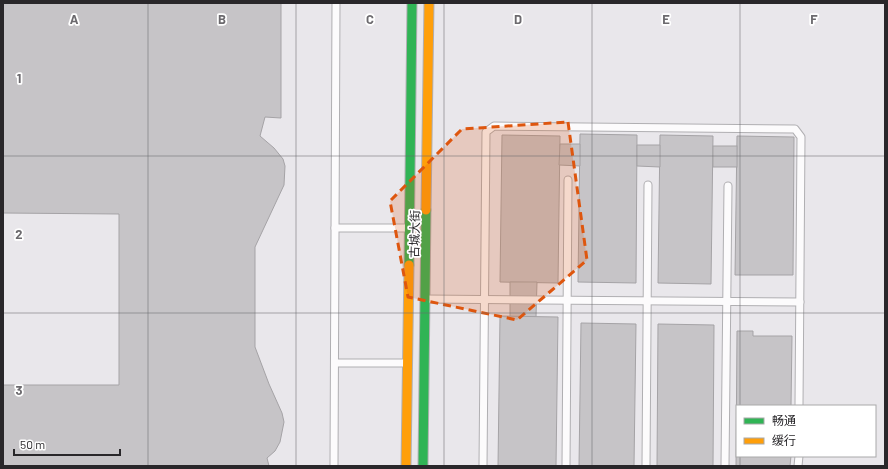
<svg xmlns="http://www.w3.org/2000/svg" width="888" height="469" font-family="Barlow,'Noto Sans SC',sans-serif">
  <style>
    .building { fill: #c6c4c7; stroke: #a5a3a6 }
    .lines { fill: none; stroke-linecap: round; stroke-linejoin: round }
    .lane-casing { stroke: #b0afb2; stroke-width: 9 }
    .fast-casing { stroke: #b0afb2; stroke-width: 11 }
    .slow-casing { stroke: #b0afb2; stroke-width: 11 }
    .lane { stroke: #fcfbfc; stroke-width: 7 }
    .fast { stroke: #30b455; stroke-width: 9 }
    .slow { stroke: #ff9f0a; stroke-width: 9 }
    .marked { fill: #de560e; fill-opacity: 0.2; stroke: #de560e; stroke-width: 3; stroke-dasharray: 8 5; stroke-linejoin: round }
    .grid { fill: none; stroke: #6c6a6e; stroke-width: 1; stroke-opacity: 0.55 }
    .labels { text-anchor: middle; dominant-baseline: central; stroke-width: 3.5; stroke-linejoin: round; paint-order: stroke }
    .street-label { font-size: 12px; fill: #29272a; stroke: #fff }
    .grid-label { font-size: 13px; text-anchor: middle; font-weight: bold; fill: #6c6a6e; stroke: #fff; stroke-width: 3.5; stroke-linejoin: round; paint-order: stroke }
  </style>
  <rect width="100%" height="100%" fill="#e9e7eb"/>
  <!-- building -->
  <g class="building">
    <path d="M 3,3 L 281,3 L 281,118 L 265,117 L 260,136 L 274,148 L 283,159 L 285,166 L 284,185 L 255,247 L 255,347 L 269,384 L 282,413 L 284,422 L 280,442 L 275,451 L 267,458 L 269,466 L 3,466 L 3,385 L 119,385 L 119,214 L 3,213 Z"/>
    <path d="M 580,134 L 637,135 L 636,283 L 578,282 Z"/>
    <path d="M 502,135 L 560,136 L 558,283 L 500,282 Z"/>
    <path d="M 660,135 L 713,136 L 711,284 L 658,283 Z"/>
    <path d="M 737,136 L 794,137 L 793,275 L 735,275 Z"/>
    <path d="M 560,144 L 580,144 L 580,166 L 559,165 Z"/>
    <path d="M 637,145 L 660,145 L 660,167 L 637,166 Z"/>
    <rect x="713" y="146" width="24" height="21"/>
    <path d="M 510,282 L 537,282 L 536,317 L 510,317 Z"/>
    <path d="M 500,316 L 558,317 L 556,466 L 498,466 Z"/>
    <path d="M 581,323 L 636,324 L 634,466 L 579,466 Z"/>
    <path d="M 658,324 L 714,325 L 713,466 L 657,466 Z"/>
    <path d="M 737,331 L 753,331 L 753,336 L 792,336 L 791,406 L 737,406 L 737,456 L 791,456 L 790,466 L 736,466 Z"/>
  </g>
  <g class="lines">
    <defs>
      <g id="lane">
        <path d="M 335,228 L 407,228"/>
        <path d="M 426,299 L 800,302"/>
        <path d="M 335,363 L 406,363"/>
        <path d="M 334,466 L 336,3"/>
        <path d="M 483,466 L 486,132 L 494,126 L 795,129 L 801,137 L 799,406"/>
        <path d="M 566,466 L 568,180"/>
        <path d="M 646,466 L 648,185"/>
        <path d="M 725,466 L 728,186"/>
        <path d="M 798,466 L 799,456"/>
      </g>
      <g id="fast">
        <path d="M 409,265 L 412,3"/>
        <path d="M 423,466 L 426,210"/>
      </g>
      <g id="slow">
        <path d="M 426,210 L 429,3"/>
        <path d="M 406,466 L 409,265"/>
      </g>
    </defs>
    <!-- lane casing -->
    <use href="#lane" class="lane-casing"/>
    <!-- fast casing -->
    <use href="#fast" class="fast-casing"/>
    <!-- slow casing -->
    <use href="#slow" class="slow-casing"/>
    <!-- lane -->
    <use href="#lane" class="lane"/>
    <!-- fast -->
    <use href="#fast" class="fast"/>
    <!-- slow -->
    <use href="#slow" class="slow"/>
  </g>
  <!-- marked area -->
  <path class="marked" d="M 568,122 L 587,260 L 517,320 L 408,297 L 390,201 L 462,129 Z"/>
  <!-- grid -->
  <path class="grid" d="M 148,3 L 148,466M 296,3 L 296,466M 444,3 L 444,466M 592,3 L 592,466M 740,3 L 740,406M 3,156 L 885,156M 3,313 L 885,313M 740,456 L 740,466"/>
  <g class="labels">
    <!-- street labels -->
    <g class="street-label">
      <text transform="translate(414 234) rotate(-89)">古城大街</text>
    </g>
  </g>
  <g class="grid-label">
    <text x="74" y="24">A</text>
    <text x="222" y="24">B</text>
    <text x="370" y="24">C</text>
    <text x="518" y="24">D</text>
    <text x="666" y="24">E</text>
    <text x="814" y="24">F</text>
    <text x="19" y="83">1</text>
    <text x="19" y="239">2</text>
    <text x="19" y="395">3</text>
  </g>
  <!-- border -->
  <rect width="888" height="469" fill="none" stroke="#29272a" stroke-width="8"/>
  <!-- legend -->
  <rect x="736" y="405" width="140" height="52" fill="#ffffff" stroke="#a9a9aa"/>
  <rect x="744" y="418" width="20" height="6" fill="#30b455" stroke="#a9a9aa"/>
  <text x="772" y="425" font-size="12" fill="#29272a">畅通</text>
  <rect x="744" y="438" width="20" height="6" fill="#ff9f0a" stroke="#a9a9aa"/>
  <text x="772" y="445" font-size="12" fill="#29272a">缓行</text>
  <!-- scale -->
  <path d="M14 449v6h106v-6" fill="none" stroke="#29272a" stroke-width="2"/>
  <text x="20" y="449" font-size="12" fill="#29272a" stroke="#ffffff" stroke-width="3" paint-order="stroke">50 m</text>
</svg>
